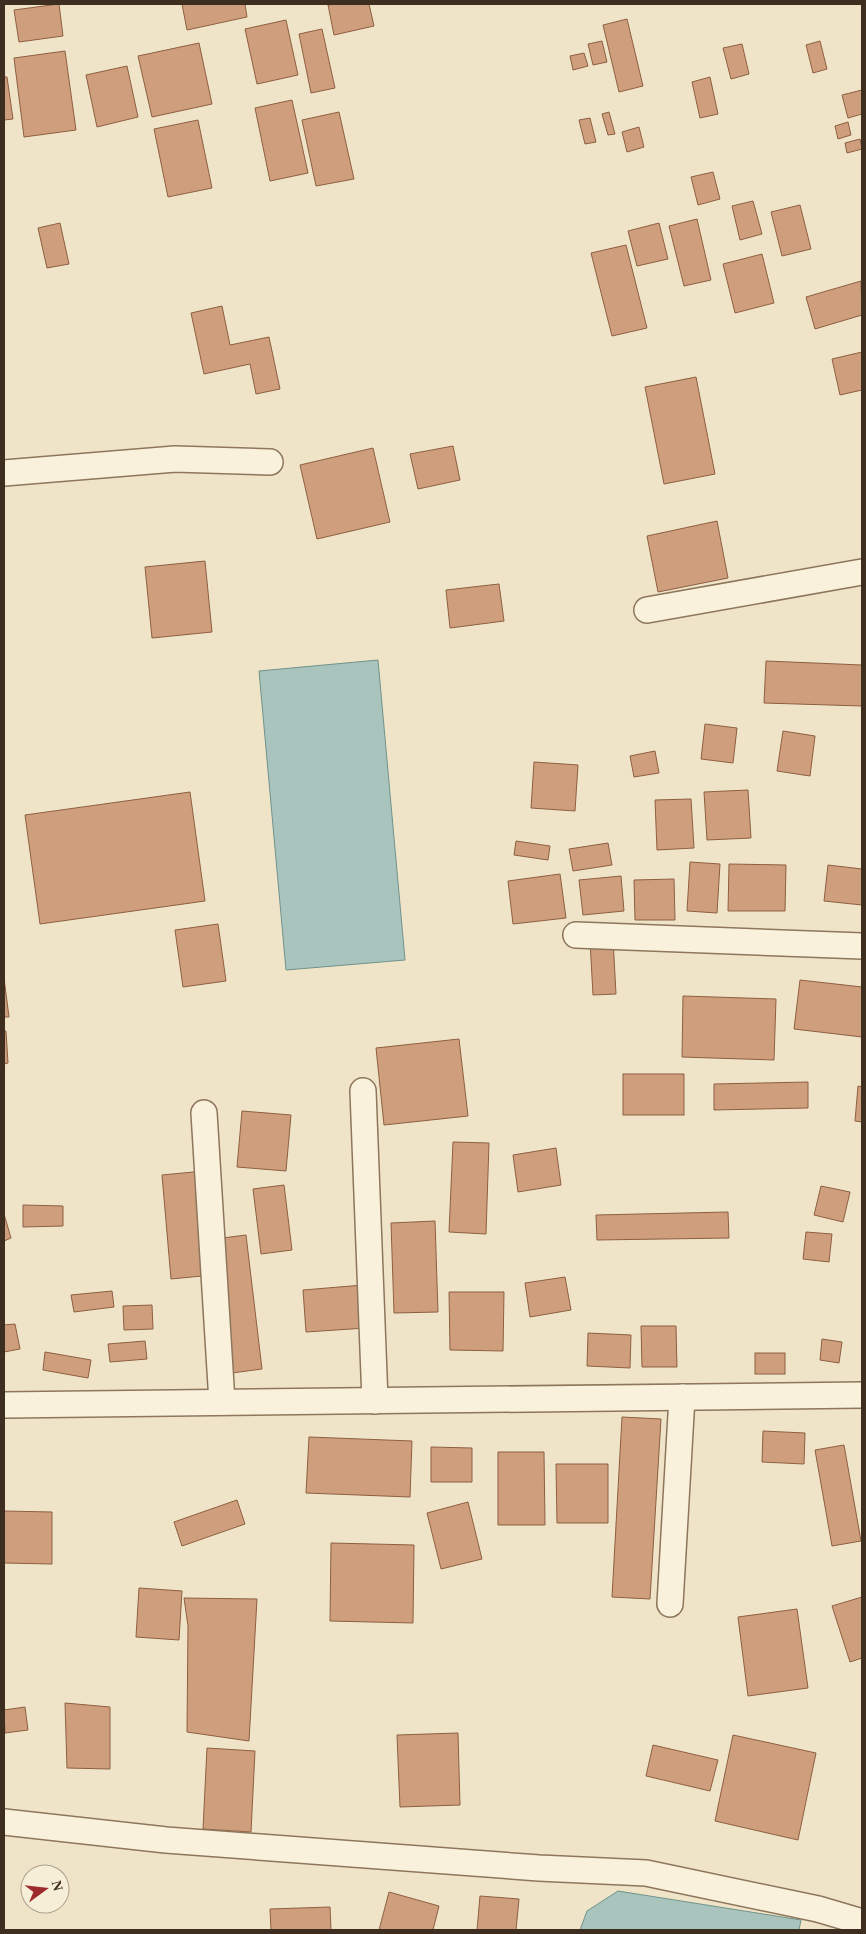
<svg xmlns="http://www.w3.org/2000/svg" width="866" height="1934" font-family="Georgia,serif">
  <style>
    .water { fill: #a9c4bc; stroke: #6f938a }
    .building { fill: #cf9f7d; stroke: #8d5f41 }
    .lines { fill: none; stroke-linecap: round; stroke-linejoin: round }
    .street-casing { stroke: #8d765c; stroke-width: 28 }
    .street { stroke: #faf1dc; stroke-width: 25 }
  </style>
  <rect width="100%" height="100%" fill="#f0e4c8"/>
  <!-- water -->
  <g class="water">
    <path d="M 378,660 L 405,960 L 286,970 L 259,671 Z"/>
    <path d="M 618,1891 L 801,1920 L 799,1930 L 580,1930 L 587,1911 Z"/>
  </g>
  <!-- building -->
  <g class="building">
    <path d="M 59,4 L 63,36 L 19,42 L 14,10 Z"/>
    <path d="M 182,4 L 245,4 L 247,17 L 187,30 Z"/>
    <path d="M 336,4 L 369,4 L 374,26 L 334,35 L 328,5 Z"/>
    <path d="M 627,19 L 643,86 L 619,92 L 603,25 Z"/>
    <path d="M 286,20 L 298,75 L 257,84 L 245,29 Z"/>
    <path d="M 322,29 L 335,88 L 311,93 L 299,34 Z"/>
    <path d="M 602,41 L 607,62 L 593,65 L 588,44 Z"/>
    <path d="M 820,41 L 827,69 L 813,73 L 806,45 Z"/>
    <path d="M 199,43 L 212,104 L 152,117 L 138,56 Z"/>
    <path d="M 742,44 L 749,74 L 731,79 L 723,48 Z"/>
    <path d="M 65,51 L 76,130 L 24,137 L 14,58 Z"/>
    <path d="M 584,53 L 588,66 L 573,70 L 570,56 Z"/>
    <path d="M 127,66 L 138,117 L 97,127 L 86,75 Z"/>
    <path d="M 4,77 L 7,77 L 13,119 L 4,120 Z"/>
    <path d="M 710,77 L 718,114 L 700,118 L 692,82 Z"/>
    <path d="M 862,90 L 862,114 L 848,118 L 842,95 Z"/>
    <path d="M 292,100 L 308,173 L 270,181 L 255,108 Z"/>
    <path d="M 339,112 L 354,179 L 316,186 L 302,120 Z"/>
    <path d="M 609,112 L 615,134 L 608,135 L 602,114 Z"/>
    <path d="M 590,118 L 596,142 L 585,144 L 579,120 Z"/>
    <path d="M 198,120 L 212,188 L 168,197 L 154,129 Z"/>
    <path d="M 848,122 L 851,135 L 838,139 L 835,126 Z"/>
    <path d="M 639,127 L 644,147 L 627,152 L 622,132 Z"/>
    <path d="M 860,139 L 862,149 L 847,153 L 845,143 Z"/>
    <path d="M 713,172 L 720,199 L 698,205 L 691,177 Z"/>
    <path d="M 753,201 L 762,234 L 740,240 L 732,206 Z"/>
    <path d="M 800,205 L 811,249 L 782,256 L 771,212 Z"/>
    <path d="M 697,219 L 711,280 L 684,286 L 669,226 Z"/>
    <path d="M 60,223 L 69,264 L 47,268 L 38,228 Z"/>
    <path d="M 659,223 L 668,259 L 637,266 L 628,231 Z"/>
    <path d="M 626,245 L 647,328 L 612,336 L 591,253 Z"/>
    <path d="M 762,254 L 774,303 L 735,313 L 723,264 Z"/>
    <path d="M 861,281 L 862,315 L 815,329 L 806,297 Z"/>
    <path d="M 222,306 L 230,345 L 269,337 L 280,389 L 256,394 L 250,364 L 204,374 L 191,313 Z"/>
    <path d="M 862,352 L 862,390 L 840,395 L 832,359 Z"/>
    <path d="M 696,377 L 715,474 L 664,484 L 645,387 Z"/>
    <path d="M 453,446 L 460,480 L 418,489 L 410,454 Z"/>
    <path d="M 373,448 L 390,522 L 317,539 L 300,465 Z"/>
    <path d="M 717,521 L 728,578 L 658,592 L 647,536 Z"/>
    <path d="M 205,561 L 212,632 L 152,638 L 145,567 Z"/>
    <path d="M 499,584 L 504,621 L 450,628 L 446,590 Z"/>
    <path d="M 766,661 L 862,665 L 862,706 L 764,703 Z"/>
    <path d="M 705,724 L 737,728 L 733,763 L 701,759 Z"/>
    <path d="M 783,731 L 815,736 L 810,776 L 777,771 Z"/>
    <path d="M 655,751 L 659,773 L 634,777 L 630,756 Z"/>
    <path d="M 534,762 L 578,765 L 575,811 L 531,808 Z"/>
    <path d="M 748,790 L 751,838 L 707,840 L 704,792 Z"/>
    <path d="M 190,792 L 205,901 L 40,924 L 25,815 Z"/>
    <path d="M 691,799 L 694,848 L 657,850 L 655,800 Z"/>
    <path d="M 516,841 L 550,846 L 548,860 L 514,855 Z"/>
    <path d="M 608,843 L 612,865 L 573,871 L 569,849 Z"/>
    <path d="M 690,862 L 720,864 L 717,913 L 687,911 Z"/>
    <path d="M 729,864 L 786,865 L 785,911 L 728,911 Z"/>
    <path d="M 828,865 L 862,869 L 862,905 L 824,901 Z"/>
    <path d="M 560,874 L 566,918 L 513,924 L 508,881 Z"/>
    <path d="M 621,876 L 624,911 L 583,915 L 579,880 Z"/>
    <path d="M 674,879 L 675,920 L 635,920 L 634,880 Z"/>
    <path d="M 218,924 L 226,981 L 183,987 L 175,930 Z"/>
    <path d="M 613,939 L 616,994 L 593,995 L 590,941 Z"/>
    <path d="M 4,978 L 9,1017 L 4,1017 Z"/>
    <path d="M 800,980 L 862,987 L 862,1037 L 794,1029 Z"/>
    <path d="M 683,996 L 776,999 L 774,1060 L 682,1057 Z"/>
    <path d="M 4,1031 L 6,1031 L 8,1063 L 4,1064 Z"/>
    <path d="M 459,1039 L 468,1116 L 384,1125 L 376,1048 Z"/>
    <rect x="623" y="1074" width="61" height="41"/>
    <path d="M 808,1082 L 808,1108 L 714,1110 L 714,1084 Z"/>
    <path d="M 858,1086 L 862,1087 L 862,1122 L 855,1121 Z"/>
    <path d="M 242,1111 L 291,1115 L 286,1171 L 237,1167 Z"/>
    <path d="M 453,1142 L 489,1143 L 486,1234 L 449,1232 Z"/>
    <path d="M 556,1148 L 561,1185 L 518,1192 L 513,1155 Z"/>
    <path d="M 204,1171 L 212,1275 L 171,1279 L 162,1175 Z"/>
    <path d="M 284,1185 L 292,1250 L 261,1254 L 253,1189 Z"/>
    <path d="M 821,1186 L 850,1192 L 843,1222 L 814,1215 Z"/>
    <path d="M 23,1205 L 63,1206 L 63,1226 L 23,1227 Z"/>
    <path d="M 728,1212 L 729,1238 L 597,1240 L 596,1215 Z"/>
    <path d="M 4,1214 L 11,1238 L 4,1241 Z"/>
    <path d="M 435,1221 L 438,1312 L 394,1313 L 391,1223 Z"/>
    <path d="M 806,1232 L 832,1234 L 829,1262 L 803,1259 Z"/>
    <path d="M 246,1235 L 262,1369 L 232,1373 L 215,1239 Z"/>
    <path d="M 565,1277 L 571,1310 L 530,1317 L 525,1283 Z"/>
    <path d="M 363,1285 L 366,1328 L 306,1332 L 303,1290 Z"/>
    <path d="M 112,1291 L 114,1307 L 74,1312 L 71,1295 Z"/>
    <path d="M 449,1292 L 504,1292 L 503,1351 L 450,1350 Z"/>
    <path d="M 152,1305 L 153,1329 L 124,1330 L 123,1306 Z"/>
    <path d="M 15,1324 L 20,1349 L 4,1352 L 4,1325 Z"/>
    <path d="M 641,1326 L 676,1326 L 677,1367 L 642,1367 Z"/>
    <path d="M 588,1333 L 631,1335 L 630,1368 L 587,1366 Z"/>
    <path d="M 822,1339 L 842,1342 L 839,1363 L 820,1360 Z"/>
    <path d="M 145,1341 L 147,1359 L 110,1362 L 108,1344 Z"/>
    <path d="M 45,1352 L 91,1360 L 88,1378 L 43,1370 Z"/>
    <rect x="755" y="1353" width="30" height="21"/>
    <path d="M 622,1417 L 661,1419 L 650,1599 L 612,1597 Z"/>
    <path d="M 763,1431 L 805,1433 L 804,1464 L 762,1462 Z"/>
    <path d="M 309,1437 L 412,1441 L 410,1497 L 306,1493 Z"/>
    <path d="M 844,1445 L 861,1541 L 832,1546 L 815,1450 Z"/>
    <path d="M 431,1447 L 472,1448 L 472,1482 L 431,1482 Z"/>
    <path d="M 498,1452 L 544,1452 L 545,1525 L 498,1525 Z"/>
    <path d="M 556,1464 L 608,1464 L 608,1523 L 557,1523 Z"/>
    <path d="M 237,1500 L 245,1524 L 182,1546 L 174,1522 Z"/>
    <path d="M 468,1502 L 482,1559 L 441,1569 L 427,1513 Z"/>
    <path d="M 4,1511 L 52,1512 L 52,1564 L 4,1563 Z"/>
    <path d="M 331,1543 L 414,1545 L 413,1623 L 330,1621 Z"/>
    <path d="M 139,1588 L 182,1591 L 179,1640 L 136,1637 Z"/>
    <path d="M 862,1597 L 862,1658 L 850,1662 L 832,1606 Z"/>
    <path d="M 184,1598 L 257,1599 L 249,1741 L 187,1732 L 188,1626 Z"/>
    <path d="M 797,1609 L 808,1688 L 748,1696 L 738,1617 Z"/>
    <path d="M 65,1703 L 110,1707 L 110,1769 L 67,1768 Z"/>
    <path d="M 25,1707 L 28,1730 L 5,1733 L 4,1710 Z"/>
    <path d="M 458,1733 L 460,1805 L 400,1807 L 397,1735 Z"/>
    <path d="M 733,1735 L 816,1753 L 798,1840 L 715,1821 Z"/>
    <path d="M 653,1745 L 718,1760 L 710,1791 L 646,1776 Z"/>
    <path d="M 207,1748 L 255,1751 L 251,1832 L 203,1829 Z"/>
    <path d="M 389,1892 L 439,1906 L 433,1930 L 379,1930 Z"/>
    <path d="M 480,1896 L 519,1899 L 516,1930 L 477,1930 Z"/>
    <path d="M 330,1907 L 331,1930 L 271,1930 L 270,1909 Z"/>
  </g>
  <g class="lines">
    <defs>
      <g id="street">
        <path d="M 4,473 L 175,459 L 270,462"/>
        <path d="M 647,610 L 862,572"/>
        <path d="M 576,935 L 862,946"/>
        <path d="M 363,1091 L 375,1401"/>
        <path d="M 204,1113 L 222,1402"/>
        <path d="M 4,1405 L 862,1395"/>
        <path d="M 670,1604 L 682,1397"/>
        <path d="M 4,1822 L 166,1840 L 539,1868 L 646,1873 L 818,1909 L 862,1922"/>
      </g>
    </defs>
    <!-- street casing -->
    <use href="#street" class="street-casing"/>
    <!-- street -->
    <use href="#street" class="street"/>
  </g>
  <!-- border -->
  <rect width="866" height="1934" fill="none" stroke="#3d2e20" stroke-width="10"/>
  <!-- north arrow -->
  <g transform="translate(45 1889) rotate(75)"><circle r="24" fill="#f7eed8" stroke="#ada18e"/>
  <path d="M0-4L9 19L0 12L-9 19Z" fill="#9e2a2b"/>
  <text y="-8" font-size="14" font-weight="bold" text-anchor="middle" fill="#3d2e20">N</text>
  </g>
</svg>
